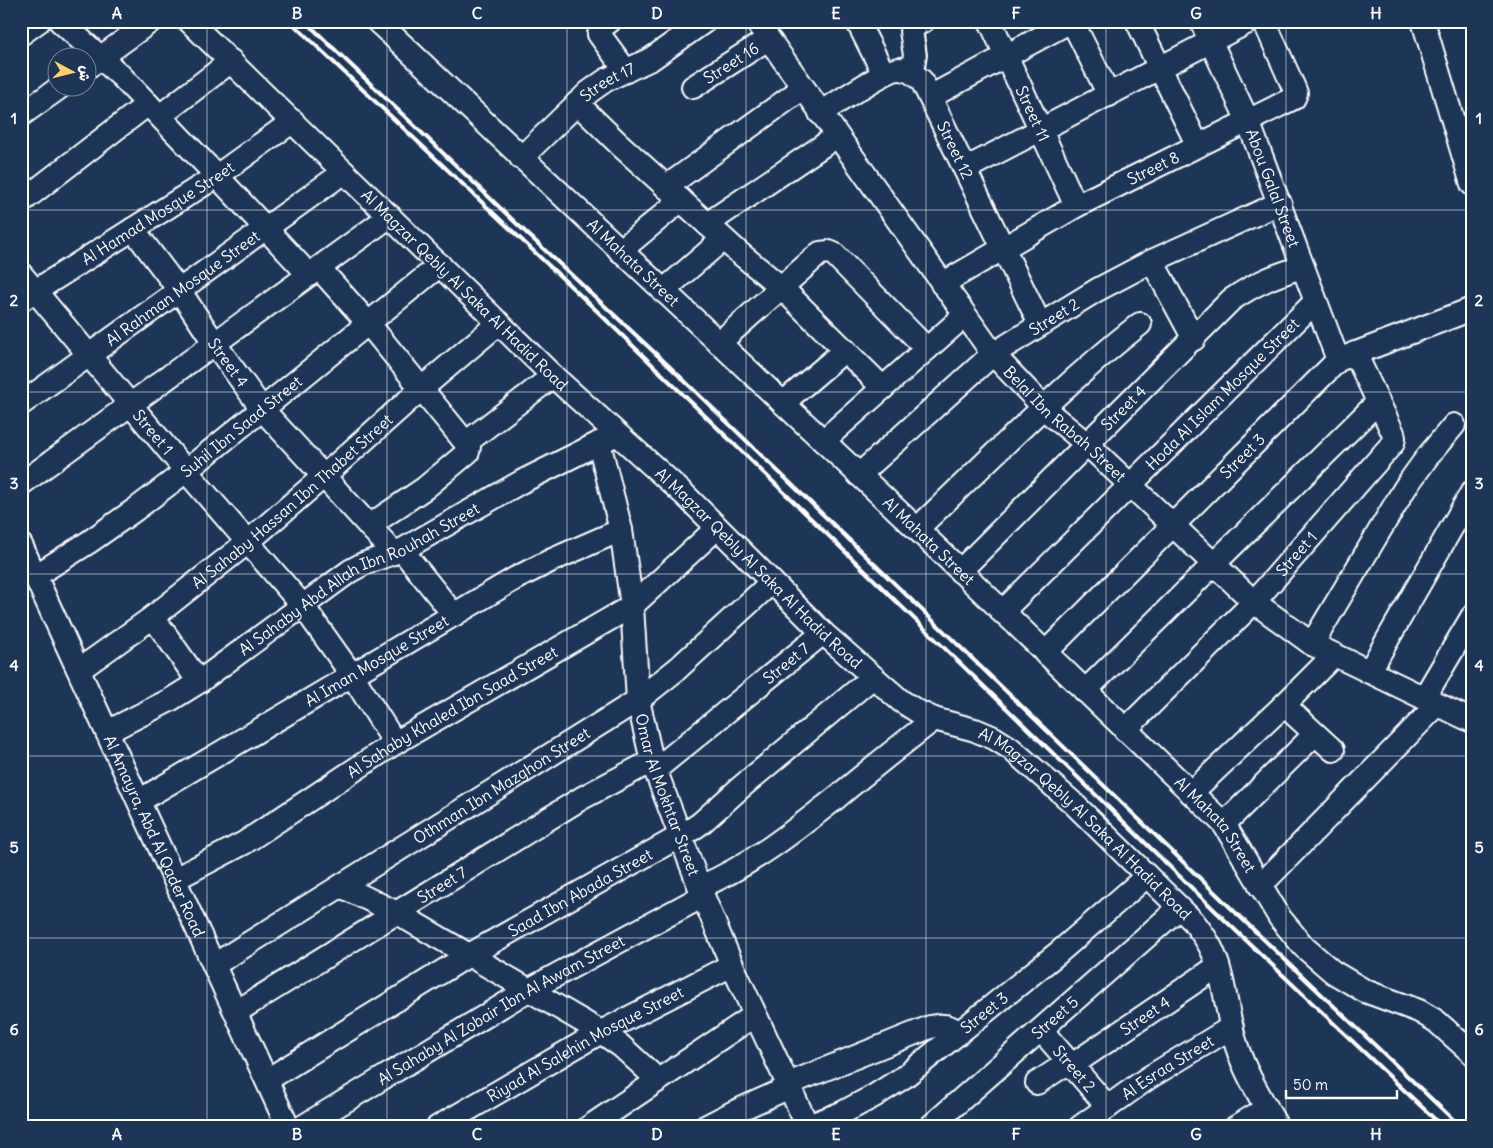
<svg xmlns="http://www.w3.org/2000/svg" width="1493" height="1148" font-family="Delius,'Playpen Sans Arabic',sans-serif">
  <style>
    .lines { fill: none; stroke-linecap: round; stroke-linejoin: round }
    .minor-casing { stroke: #fff; stroke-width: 26 }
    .minor { stroke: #1d3557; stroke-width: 22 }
    .rail { stroke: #fff; stroke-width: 4 }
    .grid { fill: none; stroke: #fff; stroke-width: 1; stroke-opacity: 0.55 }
    .labels { text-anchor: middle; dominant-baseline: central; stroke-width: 4; stroke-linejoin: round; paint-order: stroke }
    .street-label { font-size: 16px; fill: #fff; stroke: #1d3557 }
    .neatline { fill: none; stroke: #fff; stroke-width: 2 }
    .grid-label { font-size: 16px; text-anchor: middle; font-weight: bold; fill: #fff }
  </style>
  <rect width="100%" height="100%" fill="#1d3557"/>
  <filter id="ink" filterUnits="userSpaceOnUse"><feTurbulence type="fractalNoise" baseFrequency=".02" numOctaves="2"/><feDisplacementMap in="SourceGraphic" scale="10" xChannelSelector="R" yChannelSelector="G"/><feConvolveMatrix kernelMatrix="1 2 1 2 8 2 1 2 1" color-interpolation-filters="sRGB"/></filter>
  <g filter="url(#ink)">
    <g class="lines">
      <defs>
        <g id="minor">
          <path d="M 60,21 L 121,76 L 217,176 L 309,275"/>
          <path id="s1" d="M 189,21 L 553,376 L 685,495 L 823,633 L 901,701 L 917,711 L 934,719 L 975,730 L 994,738 L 1010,748 L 1073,803 L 1193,921 C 1200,930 1207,939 1212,950 C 1226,980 1226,1016 1237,1047 C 1246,1075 1263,1101 1277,1127"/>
          <path id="s2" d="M 377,21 L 917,529 L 1224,824 L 1280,918 L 1304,947 L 1333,972 L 1365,991 L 1419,1011 L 1436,1021 L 1472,1053"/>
          <path d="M 610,21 L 602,27 L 599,34 L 626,71"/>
          <path id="s3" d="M 756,21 L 993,354 L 1048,412 L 1088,445 L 1254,602 L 1312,644 L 1472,721"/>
          <path d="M 857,21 L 884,74"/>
          <path id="s4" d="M 990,21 L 1076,206"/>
          <path d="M 1072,21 L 1109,95"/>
          <path d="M 1137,21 L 1198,146"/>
          <path id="s5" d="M 1201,21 L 1248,121 L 1338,360"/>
          <path d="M 1423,21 L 1472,184"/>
          <path d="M 21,34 L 39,21"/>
          <path d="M 89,66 L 151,21"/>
          <path d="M 912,71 L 915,55 L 911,31 L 913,27 L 923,21"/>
          <path id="s6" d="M 693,87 L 768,39"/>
          <path d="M 930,97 L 1071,21"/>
          <path d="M 577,103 L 619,144 L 737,251 L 782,288 L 883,388"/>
          <path id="s7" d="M 820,113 C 834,105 887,69 899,69 C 909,69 915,75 922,81 L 1040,324"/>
          <path d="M 21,115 L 59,88"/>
          <path d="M 160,116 L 231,61"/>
          <path id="s8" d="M 521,158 L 589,92 L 606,80 L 651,59 L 705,21"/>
          <path d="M 965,169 L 1250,21"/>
          <path d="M 666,187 L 803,88"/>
          <path d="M 21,202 L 148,104"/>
          <path d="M 707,224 L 837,136"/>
          <path id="s9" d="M 133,229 L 179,290 L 215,344 L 262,409 L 394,553"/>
          <path d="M 620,251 L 681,200"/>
          <path d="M 1152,261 L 1194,339"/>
          <path d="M 319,268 L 368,323 L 469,447 L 468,452 L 425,488 L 369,526"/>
          <path id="s10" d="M 21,274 L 186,471 L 303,606 L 352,675 L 395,743"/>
          <path id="s11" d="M 942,284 L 1076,206 L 1294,98 L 1296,93 L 1294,88 L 1264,21"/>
          <path d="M 663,291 L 723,239"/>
          <path id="s12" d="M 21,300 L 217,176 L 293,121"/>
          <path d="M 719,343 L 820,253 L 829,252 L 834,254 L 927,349"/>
          <path d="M 783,403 L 845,350"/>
          <path id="s13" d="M 21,404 L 344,172"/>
          <path d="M 823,441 L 964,316"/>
          <path d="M 467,442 L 553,376"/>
          <path id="s14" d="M 599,443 L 621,530 L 632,606 L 638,700 L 652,761 L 703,896 L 732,965 L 808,1127"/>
          <path id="s15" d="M 859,475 L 993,354 L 1097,290 L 1152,261 L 1280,203"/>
          <path d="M 21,484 L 390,216"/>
          <path d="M 917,529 C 990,459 1060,387 1140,324"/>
          <path id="s16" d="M 21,545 L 288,1127"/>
          <path d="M 402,550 L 454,615"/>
          <path id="s17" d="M 960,571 L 1231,300 C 1256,283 1275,275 1303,267"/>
          <path id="s18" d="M 35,576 L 89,542 L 136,509 L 186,471 L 440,265"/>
          <path id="s19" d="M 1002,612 L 1315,302"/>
          <path d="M 153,617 L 199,682"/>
          <path d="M 1312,644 L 1405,488 L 1428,456 L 1454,425"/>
          <path id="s20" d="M 1045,653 L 1338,360 L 1472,309"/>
          <path id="s21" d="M 79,670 L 153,617 L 248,542 L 324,476 L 421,389 L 499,323"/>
          <path d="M 1369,672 L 1472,492"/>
          <path d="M 1085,691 L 1378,402"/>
          <path d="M 1424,698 L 1472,617"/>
          <path d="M 1284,705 L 1333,750"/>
          <path id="s22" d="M 1125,730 L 1254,602 L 1393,443 L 1394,438 L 1393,433 L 1355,353"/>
          <path id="s23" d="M 107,732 L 170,700 L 199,682 L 350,571 L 363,564 L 402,550 L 521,482 L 611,437"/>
          <path id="s24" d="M 655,770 L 823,633"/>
          <path d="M 1191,793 L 1284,705 L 1334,655"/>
          <path id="s25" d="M 139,801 L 516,578 L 552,560 L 621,530"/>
          <path d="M 1224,824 L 1315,734"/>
          <path id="s26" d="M 175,879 L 244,843 L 395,743 L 632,606 L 717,528"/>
          <path d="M 341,886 L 397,913 L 601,1032 L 621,1046 L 658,1080"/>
          <path d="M 1260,886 L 1437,705"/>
          <path d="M 700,887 C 750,866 793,832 836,798 C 868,771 901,745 934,719"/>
          <path id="s27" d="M 214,965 L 638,700 L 676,670 L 772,582"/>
          <path id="s28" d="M 236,1012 L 582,798 L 652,761"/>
          <path id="s29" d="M 1041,1030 L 1108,1107"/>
          <path id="s30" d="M 1072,1065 L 1218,966"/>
          <path id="s31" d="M 267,1080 L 469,955 L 691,830 L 701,823 L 740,788 L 873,677"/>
          <path d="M 1037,1083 L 1069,1062"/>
          <path d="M 788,1084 L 930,1027 C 942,1024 949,1026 959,1032"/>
          <path id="s32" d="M 808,1126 L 842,1113 L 874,1096 L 904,1077 L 1058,953 L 1147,876"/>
          <path id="s33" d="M 302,1127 L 525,992 L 703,896"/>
          <path id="s34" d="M 438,1127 L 601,1032 L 732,965"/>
          <path d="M 589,1127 L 755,1015"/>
          <path d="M 705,1127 L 734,1112 L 790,1087"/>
          <path id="s35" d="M 930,1127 L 1179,908"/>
          <path id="s36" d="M 1080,1127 L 1148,1078 L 1232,1027"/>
          <path d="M 1236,1127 L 1267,1108"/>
        </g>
      </defs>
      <!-- minor casing -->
      <use href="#minor" class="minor-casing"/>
      <!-- minor -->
      <use href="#minor" class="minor"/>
      <!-- rail -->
      <g class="rail">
        <path d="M 290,21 L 598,312 L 1232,927 L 1443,1127"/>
        <path d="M 305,21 L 518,225 L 669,366 L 1236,913 L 1461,1127"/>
      </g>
    </g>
  </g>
  <!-- grid -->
  <path class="grid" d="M 207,21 L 207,1127M 387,21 L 387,1127M 567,21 L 567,1127M 746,21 L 746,1127M 926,21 L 926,1127M 1106,21 L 1106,1127M 1286,21 L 1286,1127M 21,210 L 1472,210M 21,392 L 1472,392M 21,574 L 1472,574M 21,756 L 1472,756M 21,938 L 1472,938"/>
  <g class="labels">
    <!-- street labels -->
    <g class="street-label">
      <text stroke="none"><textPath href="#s6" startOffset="45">Street 16</textPath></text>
      <text stroke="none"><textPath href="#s8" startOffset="116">Street 17</textPath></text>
      <text stroke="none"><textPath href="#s4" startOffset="102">Street 11</textPath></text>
      <text stroke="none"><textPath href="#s7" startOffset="194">Street 12</textPath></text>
      <text stroke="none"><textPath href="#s11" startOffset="241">Street 8</textPath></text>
      <text stroke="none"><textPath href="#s5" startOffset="182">Abou Galal Street</textPath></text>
      <text stroke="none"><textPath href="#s12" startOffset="162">Al Hamad Mosque Street</textPath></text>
      <text stroke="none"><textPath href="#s2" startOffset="352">Al Mahata Street</textPath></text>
      <text stroke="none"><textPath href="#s13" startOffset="199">Al Rahman Mosque Street</textPath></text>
      <text stroke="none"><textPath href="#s1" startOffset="385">Al Magzar Qebly Al Saka Al Hadid Road</textPath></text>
      <text stroke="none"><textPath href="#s15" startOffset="252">Street 2</textPath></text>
      <text stroke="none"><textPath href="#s9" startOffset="164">Street 4</textPath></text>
      <text stroke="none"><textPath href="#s19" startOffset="310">Hoda Al Islam Mosque Street</textPath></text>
      <text stroke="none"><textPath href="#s17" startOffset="231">Street 4</textPath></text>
      <text stroke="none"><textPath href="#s3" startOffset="509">Belal Ibn Rabah Street</textPath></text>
      <text stroke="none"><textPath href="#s18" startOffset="255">Suhil Ibn Saad Street</textPath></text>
      <text stroke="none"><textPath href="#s10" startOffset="206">Street 1</textPath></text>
      <text stroke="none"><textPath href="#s20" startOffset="279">Street 3</textPath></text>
      <text stroke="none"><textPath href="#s21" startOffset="272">Al Sahaby Hassan Ibn Thabet Street</textPath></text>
      <text stroke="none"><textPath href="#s2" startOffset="758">Al Mahata Street</textPath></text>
      <text stroke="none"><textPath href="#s22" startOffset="246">Street 1</textPath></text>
      <text stroke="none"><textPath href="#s1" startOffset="790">Al Magzar Qebly Al Saka Al Hadid Road</textPath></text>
      <text stroke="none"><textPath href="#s23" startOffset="296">Al Sahaby Abd Allah Ibn Rouhah Street</textPath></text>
      <text stroke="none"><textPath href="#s25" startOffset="276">Al Iman Mosque Street</textPath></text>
      <text stroke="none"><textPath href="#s24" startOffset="169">Street 7</textPath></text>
      <text stroke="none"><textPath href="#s26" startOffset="324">Al Sahaby Khaled Ibn Saad Street</textPath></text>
      <text stroke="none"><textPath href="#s27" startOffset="339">Othman Ibn Mazghon Street</textPath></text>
      <text stroke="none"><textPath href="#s14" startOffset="360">Omar Al Mokhtar Street</textPath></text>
      <text stroke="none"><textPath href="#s1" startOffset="1210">Al Magzar Qebly Al Saka Al Hadid Road</textPath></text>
      <text stroke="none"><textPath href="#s2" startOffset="1162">Al Mahata Street</textPath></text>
      <text stroke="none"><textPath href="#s16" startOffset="320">Al Amayra, Abd Al Qader Road</textPath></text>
      <text stroke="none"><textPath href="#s28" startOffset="242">Street 7</textPath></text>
      <text stroke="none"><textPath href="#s31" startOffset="365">Saad Ibn Abada Street</textPath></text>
      <text stroke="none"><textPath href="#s33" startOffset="231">Al Sahaby Al Zobair Ibn Al Awam Street</textPath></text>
      <text stroke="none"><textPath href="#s32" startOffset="211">Street 3</textPath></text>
      <text stroke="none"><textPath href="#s30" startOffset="88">Street 4</textPath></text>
      <text stroke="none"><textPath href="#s35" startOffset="166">Street 5</textPath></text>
      <text stroke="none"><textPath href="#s34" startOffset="169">Riyad Al Salehin Mosque Street</textPath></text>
      <text stroke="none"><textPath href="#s29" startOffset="51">Street 2</textPath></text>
      <text stroke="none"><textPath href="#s36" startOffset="106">Al Esraa Street</textPath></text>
    </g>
  </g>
  <!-- margin -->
  <rect width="1493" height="1148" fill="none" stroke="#1d3557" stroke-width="55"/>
  <!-- north arrow -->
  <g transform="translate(72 72) rotate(97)"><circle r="24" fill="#1d3557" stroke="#77869a"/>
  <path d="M0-4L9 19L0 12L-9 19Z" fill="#ffd166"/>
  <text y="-8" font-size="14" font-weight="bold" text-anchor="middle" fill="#ffffff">ش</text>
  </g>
  <!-- scale -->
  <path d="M1286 1090v8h111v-8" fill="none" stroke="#ffffff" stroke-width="2.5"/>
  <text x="1293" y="1090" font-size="15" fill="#ffffff" stroke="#1d3557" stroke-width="4" paint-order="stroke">50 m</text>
  <rect x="28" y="28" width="1438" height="1092" class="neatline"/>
  <g class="grid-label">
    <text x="117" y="19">A</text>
    <text x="297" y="19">B</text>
    <text x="477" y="19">C</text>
    <text x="657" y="19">D</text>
    <text x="836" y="19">E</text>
    <text x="1016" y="19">F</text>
    <text x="1196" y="19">G</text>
    <text x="1376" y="19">H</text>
    <text x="14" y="124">1</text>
    <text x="1479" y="124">1</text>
    <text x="14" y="306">2</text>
    <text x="1479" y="306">2</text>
    <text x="14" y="489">3</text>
    <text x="1479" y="489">3</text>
    <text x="14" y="671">4</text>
    <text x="1479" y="671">4</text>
    <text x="14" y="853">5</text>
    <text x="1479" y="853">5</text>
    <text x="14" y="1035">6</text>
    <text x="1479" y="1035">6</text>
    <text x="117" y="1140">A</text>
    <text x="297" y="1140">B</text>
    <text x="477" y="1140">C</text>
    <text x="657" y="1140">D</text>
    <text x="836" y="1140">E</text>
    <text x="1016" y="1140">F</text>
    <text x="1196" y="1140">G</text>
    <text x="1376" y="1140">H</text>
  </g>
</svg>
